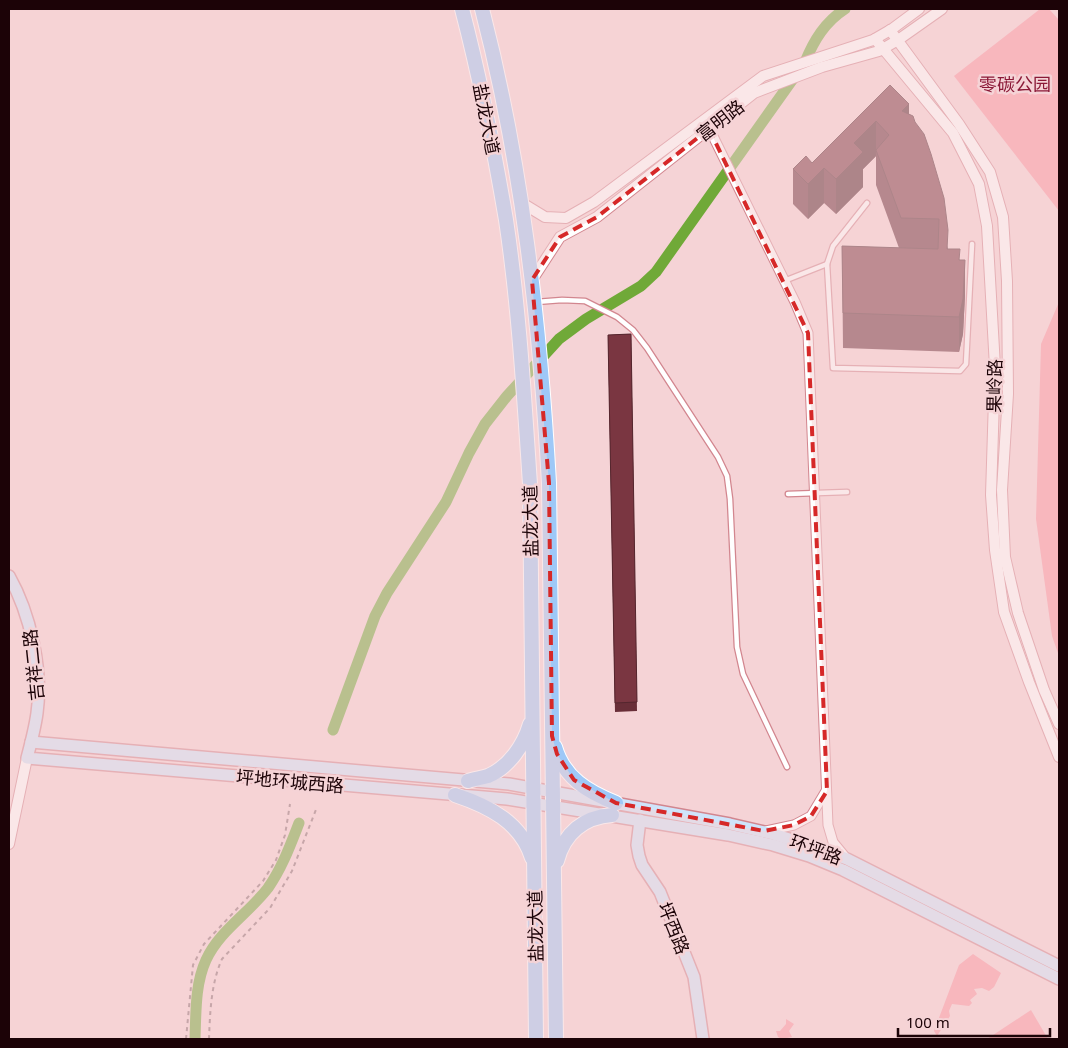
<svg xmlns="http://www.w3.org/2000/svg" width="1068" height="1048" font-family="'Noto Sans','Noto Sans SC',sans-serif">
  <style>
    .green { fill: #fa95a1 }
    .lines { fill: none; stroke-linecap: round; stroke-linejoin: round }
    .canal { stroke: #70a938; stroke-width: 11 }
    .service-casing { stroke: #d2868f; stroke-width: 7 }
    .minor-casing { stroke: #d2868f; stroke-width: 11 }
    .tertiary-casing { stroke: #d2868f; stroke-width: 12 }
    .secondary-casing { stroke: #d2868f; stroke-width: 14 }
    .primary-casing { stroke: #fff; stroke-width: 16 }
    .path { stroke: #8e7074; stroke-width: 2; stroke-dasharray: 4 4; stroke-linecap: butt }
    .service { stroke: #fff; stroke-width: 4.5 }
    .minor { stroke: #fff; stroke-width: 9 }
    .tertiary { stroke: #fff; stroke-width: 10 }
    .secondary { stroke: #cfe4fb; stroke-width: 11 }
    .primary { stroke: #9ec8f7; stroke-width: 14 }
    .wall { fill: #692e38 }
    .shaded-wall { fill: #55262e }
    .building { fill: #7a3641; stroke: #55262e }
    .marked { fill: none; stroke: #d62828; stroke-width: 4; stroke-dasharray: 10 6; stroke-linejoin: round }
    .labels { text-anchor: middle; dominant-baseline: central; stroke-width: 5; stroke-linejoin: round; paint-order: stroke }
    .park-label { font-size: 18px; fill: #8b1937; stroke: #f5d3d6 }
    .street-label { font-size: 18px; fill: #1c0307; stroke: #f5d3d6 }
  </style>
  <rect width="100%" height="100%" fill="#f5d3d6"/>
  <!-- green -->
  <g class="green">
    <path d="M 1040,9 L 1049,9 L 1059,20 L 1059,211 L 954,76 Z"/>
    <path d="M 1059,302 L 1059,656 L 1052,636 L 1036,519 L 1041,344 Z"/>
    <path d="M 973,954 L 1001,973 L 994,987 L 989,991 L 982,988 L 974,989 L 977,994 L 970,1000 L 972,1003 L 969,1006 L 952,1004 L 949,1011 L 950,1016 L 937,1036 L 934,1031 L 959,965 Z"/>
    <path d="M 1031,1010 L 1048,1039 L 987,1039 Z"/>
    <path d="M 786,1019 L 794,1024 L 789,1031 L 792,1037 L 782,1039 L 778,1037 L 776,1031 L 780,1031 L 786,1024 Z"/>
  </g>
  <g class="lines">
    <!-- canal -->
    <g class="canal">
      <path d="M 333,730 L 375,616 L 387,593 L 446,502 L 469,453 L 485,424 L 507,396 L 559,339 L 586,319 L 641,286 L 656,272 L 805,62 C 814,40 825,22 845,9"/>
      <path d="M 195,1039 C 196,1013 195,984 206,960 C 219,931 249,913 268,888 C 282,868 290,846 299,823"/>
    </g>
    <defs>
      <g id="service">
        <path d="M 867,203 L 833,246 L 827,264 L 833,368 L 960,371 L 966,364 L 972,244"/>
        <path d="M 784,281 L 827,264"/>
        <path d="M 536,302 L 562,300 L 585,301 L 617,317 L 633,330 L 647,348 L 718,457 L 727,476 L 730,499 L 737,647 L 743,674 L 787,767"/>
        <path d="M 788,494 L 847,492"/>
      </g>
      <g id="minor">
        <path d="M 707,124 L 795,302 L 808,333 L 828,825 L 833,842 L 847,859"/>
        <path d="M 766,831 L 794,825 L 811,816 L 826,791"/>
      </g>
      <g id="tertiary">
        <path d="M 890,30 L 959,124 L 990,172 L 1003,217 L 1007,281 L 1008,394 L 1002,490 L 1005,557 L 1018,613 L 1044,690 L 1059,724"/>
        <path d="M 875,39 L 953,133 L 979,184 L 987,226 L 995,367 L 991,495 L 995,550 L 1004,612 L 1029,682 L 1059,757"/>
        <path d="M 522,203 L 545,217 L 566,218 L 594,202 L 763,76 L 873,40 L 892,29 L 919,9"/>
        <path d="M 532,280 L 560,237 L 597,217 L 754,93 L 822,67 L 879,51 L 898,40 L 942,9"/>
        <path d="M 9,844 L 27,758"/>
      </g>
      <g id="secondary">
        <path d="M 9,576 C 30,613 43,670 37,713 C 35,728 31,743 27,758 L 507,799 L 728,835 L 773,845 L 809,856 L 843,870 L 1059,979"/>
        <path d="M 31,742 L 509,784 L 730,824 L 773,834 L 812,846 L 847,859 L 1059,966"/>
        <path d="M 640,820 L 637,845 L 639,856 L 642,865 L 660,892 L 694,977 L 703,1039"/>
      </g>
      <g id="primary">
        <path d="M 462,9 C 480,78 494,149 506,220 C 519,307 524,396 530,484 L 536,1039"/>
        <path d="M 482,9 C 522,164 540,323 549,483 L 556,1039"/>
        <path d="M 555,747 C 564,778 588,792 616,803"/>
        <path d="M 468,781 C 474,779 481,778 488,776 C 509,767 524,745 530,724"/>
        <path d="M 455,795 C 488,806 521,822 532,858"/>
        <path d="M 557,861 C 564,833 584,817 612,815"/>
      </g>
    </defs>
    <!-- service casing -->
    <use href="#service" class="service-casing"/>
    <!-- minor casing -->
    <use href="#minor" class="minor-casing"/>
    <!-- tertiary casing -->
    <use href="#tertiary" class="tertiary-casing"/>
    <!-- secondary casing -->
    <use href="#secondary" class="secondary-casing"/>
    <!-- primary casing -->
    <use href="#primary" class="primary-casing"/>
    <!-- path -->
    <g class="path">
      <path d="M 186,1039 L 193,965 L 204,944 L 263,881 L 276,860 L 285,835 L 290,804"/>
      <path d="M 209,1039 C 210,1013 211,983 222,959 L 270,908 L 292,871 L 317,807"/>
    </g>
    <!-- service -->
    <use href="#service" class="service"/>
    <!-- minor -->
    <use href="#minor" class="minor"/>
    <!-- tertiary -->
    <use href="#tertiary" class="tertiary"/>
    <!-- secondary -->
    <use href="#secondary" class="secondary"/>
    <!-- primary -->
    <use href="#primary" class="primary"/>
  </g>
  <!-- wall -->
  <g class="wall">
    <path d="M 890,85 L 909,114 L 948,249 L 960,260 L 965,295 L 963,334 L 959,352 L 843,348 L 842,246 L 899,248 L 876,185 L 876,156 L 863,169 L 863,187 L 836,214 L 824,203 L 808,219 L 793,204 L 793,169 L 812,163 Z"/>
    <path d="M 631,334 L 637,711 L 615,712 L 608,335 Z"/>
  </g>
  <!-- shaded-wall -->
  <g class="shaded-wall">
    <path d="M 909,104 L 909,139 L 902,111 Z"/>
    <path d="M 876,121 L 876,156 L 863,169 L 863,187 L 836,214 L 836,179 L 854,143 Z"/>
    <path d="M 824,168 L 824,203 L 808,219 L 808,184 Z"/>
    <path d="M 965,260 L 965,295 L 963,334 L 959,352 L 959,317 Z"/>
  </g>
  <!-- building -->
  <g class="building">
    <path d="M 890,85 L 909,104 L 902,111 L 913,116 L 915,122 L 924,134 L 931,154 L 944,198 L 948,230 L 947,249 L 960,249 L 959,260 L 965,260 L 963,299 L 959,317 L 843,313 L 842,246 L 938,249 L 939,219 L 901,218 L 876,150 L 889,135 L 876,121 L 854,143 L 863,152 L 836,179 L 824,168 L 808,184 L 793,169 L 806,156 L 812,163 Z"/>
    <path d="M 631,334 L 637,702 L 615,703 L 608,335 Z"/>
  </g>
  <!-- marked area -->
  <path d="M0 0H1068V1048H0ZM 709,129 L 808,333 L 827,791 L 811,816 L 794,825 L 764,831 L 616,803 L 574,780 L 557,754 L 552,736 L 549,483 L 532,280 L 560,237 L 597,217 Z" fill="#f5d3d6" fill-opacity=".55" fill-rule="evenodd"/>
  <path class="marked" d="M 709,129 L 808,333 L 827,791 L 811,816 L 794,825 L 764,831 L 616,803 L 574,780 L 557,754 L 552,736 L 549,483 L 532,280 L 560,237 L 597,217 Z"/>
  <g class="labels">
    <!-- park labels -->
    <g class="park-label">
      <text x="1015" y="84">零碳公园</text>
    </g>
    <!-- street labels -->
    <g class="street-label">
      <text transform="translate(487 119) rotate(79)">盐龙大道</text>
      <text transform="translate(720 120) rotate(-38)">富明路</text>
      <text transform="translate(994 386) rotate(-89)">果岭路</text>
      <text transform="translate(530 521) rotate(-91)">盐龙大道</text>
      <text transform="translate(33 665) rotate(-96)">吉祥二路</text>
      <text transform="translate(290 781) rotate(5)">坪地环城西路</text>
      <text transform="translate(816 849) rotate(20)">环坪路</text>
      <text transform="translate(535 926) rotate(-91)">盐龙大道</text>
      <text transform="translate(674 928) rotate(68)">坪西路</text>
    </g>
  </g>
  <!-- border -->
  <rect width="1068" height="1048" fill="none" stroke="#1c0307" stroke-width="20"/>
  <!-- scale -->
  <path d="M898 1028v8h152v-8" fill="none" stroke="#1c0307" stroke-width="2.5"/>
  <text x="906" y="1028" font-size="15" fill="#1c0307" stroke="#f5d3d6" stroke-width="4" paint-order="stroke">100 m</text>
</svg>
